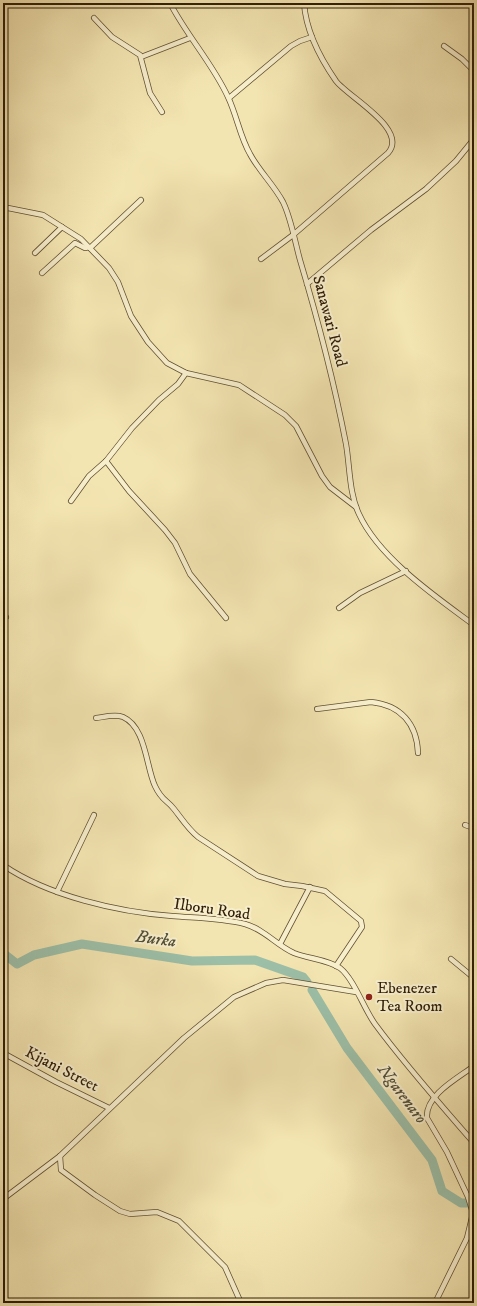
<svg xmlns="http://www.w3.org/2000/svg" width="477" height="1306" font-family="'IM FELL DW Pica',serif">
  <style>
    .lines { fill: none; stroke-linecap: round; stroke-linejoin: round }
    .river { stroke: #9cbfa8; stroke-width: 9 }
    .minor-casing { stroke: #605032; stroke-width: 6 }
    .minor { stroke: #f7eecc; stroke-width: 4.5 }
    .poi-dot { fill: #8f2418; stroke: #f7eecc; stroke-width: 1.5 }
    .labels { text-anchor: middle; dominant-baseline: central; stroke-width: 4; stroke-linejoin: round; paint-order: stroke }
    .street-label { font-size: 16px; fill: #2f1e08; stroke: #f7eecc }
    .poi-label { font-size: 16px; fill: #2f1e08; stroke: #f7eecc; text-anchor: start }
    .water-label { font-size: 17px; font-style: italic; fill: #504e38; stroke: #f7eecc }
  </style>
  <rect width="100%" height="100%" fill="#f3e5b1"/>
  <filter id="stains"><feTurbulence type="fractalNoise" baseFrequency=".005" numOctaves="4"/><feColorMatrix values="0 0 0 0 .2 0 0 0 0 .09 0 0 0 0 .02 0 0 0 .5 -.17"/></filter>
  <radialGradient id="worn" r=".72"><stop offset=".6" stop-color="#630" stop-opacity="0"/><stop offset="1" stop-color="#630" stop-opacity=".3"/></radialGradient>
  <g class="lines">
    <!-- river -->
    <g class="river">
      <path d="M 3,953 L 17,964 L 34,955 L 82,944 L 192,961 L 255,960 L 303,977 L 307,982"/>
      <path d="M 312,990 L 347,1048 L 432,1160 L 442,1191 L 461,1203 L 474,1203"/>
    </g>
    <defs>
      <g id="minor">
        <path d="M 170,3 C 187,36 213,64 228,97 C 237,116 240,137 250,154 C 259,171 274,185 283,202 C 291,218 295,242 300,260 C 318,320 334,382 346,444 C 350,467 349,493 359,514 C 379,558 436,597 474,625"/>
        <path d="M 94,18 L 112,37 L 140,55 L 150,93 L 162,112"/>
        <path d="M 444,46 L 462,59 L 474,71"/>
        <path d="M 141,57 L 190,38"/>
        <path d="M 229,98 L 291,46 L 300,41 L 312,37"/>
        <path d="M 3,209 L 8,208 L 43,215 L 81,239 L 109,268 L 118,282 L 131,316 L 148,342 L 167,363 L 186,373 L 239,385 L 285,415 L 296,426 L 322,476 L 330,487 L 356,507"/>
        <path d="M 90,248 L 141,200"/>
        <path d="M 35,253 L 62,227"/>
        <path d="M 261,259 L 293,235 L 388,153 C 409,129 348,97 336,81 C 320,58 306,32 304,3"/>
        <path d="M 42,273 L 75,243 L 85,248 L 89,247"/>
        <path d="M 307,284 L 371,230 L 426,189 L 456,161 L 474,139"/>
        <path d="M 106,461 L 129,491 L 165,530 L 175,543 L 190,574 L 226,618"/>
        <path d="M 71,501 L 89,476 L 106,461 L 132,428 L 159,400 L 178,384 L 186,373"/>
        <path d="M 339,608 L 360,593 L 406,571"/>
        <path d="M 3,613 L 6,617"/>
        <path d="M 317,709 L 371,702 C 401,705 417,724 418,753"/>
        <path d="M 96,718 C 104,717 115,714 123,717 C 146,727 146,767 155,786 C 162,801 166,799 174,809 C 182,819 188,829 198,837 L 258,876 L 285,884 L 302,886 L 325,891 L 361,921 L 362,927 L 336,966"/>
        <path d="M 465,825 L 474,828"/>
        <path d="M 3,865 C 48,896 118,912 172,916 C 196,918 221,918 245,924 C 264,929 276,945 294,953 C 309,959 326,959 340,968 C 354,979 364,1009 375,1024 C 406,1066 440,1104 474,1143"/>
        <path d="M 57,892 L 94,815"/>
        <path d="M 280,944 L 310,887"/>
        <path d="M 451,959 L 474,978"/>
        <path d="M 3,1053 L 56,1082 L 109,1108"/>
        <path d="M 60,1156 L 61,1170 L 95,1195 L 120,1211 L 130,1214 L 157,1212 L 179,1221 L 225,1267 L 241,1303"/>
        <path d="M 3,1199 L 60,1156 L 184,1038 L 234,997 L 266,983 L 283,980 L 356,992"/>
        <path d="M 435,1303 L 467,1238 L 473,1213 L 468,1197 L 447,1152 L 427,1118 C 425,1095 458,1078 474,1066"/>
      </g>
    </defs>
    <!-- minor casing -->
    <use href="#minor" class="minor-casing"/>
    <!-- minor -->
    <use href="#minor" class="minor"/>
  </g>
  <!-- markers -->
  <circle class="poi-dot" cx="369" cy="997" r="4"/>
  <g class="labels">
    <!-- street labels -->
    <g class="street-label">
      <text transform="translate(330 321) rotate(75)">Sanawari Road</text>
      <text transform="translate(212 909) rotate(8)">Ilboru Road</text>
      <text transform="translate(62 1069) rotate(27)">Kijani Street</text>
    </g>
    <!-- poi labels -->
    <g class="poi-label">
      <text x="377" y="988">Ebenezer<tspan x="377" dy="18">Tea Room</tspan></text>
    </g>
    <!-- water labels -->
    <g class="water-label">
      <text transform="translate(156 939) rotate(8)">Burka</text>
      <text transform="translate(402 1094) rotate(53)">Ngarenaro</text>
    </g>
  </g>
  <!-- margin -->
  <rect width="477" height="1306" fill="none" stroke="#f3e5b1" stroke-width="16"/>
  <rect x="4" y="4" width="469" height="1298" fill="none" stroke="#2f1e08" stroke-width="2"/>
  <rect x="8" y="8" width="461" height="1290" fill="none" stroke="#2f1e08"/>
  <rect width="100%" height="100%" filter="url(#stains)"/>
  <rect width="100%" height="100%" fill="url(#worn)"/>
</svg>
